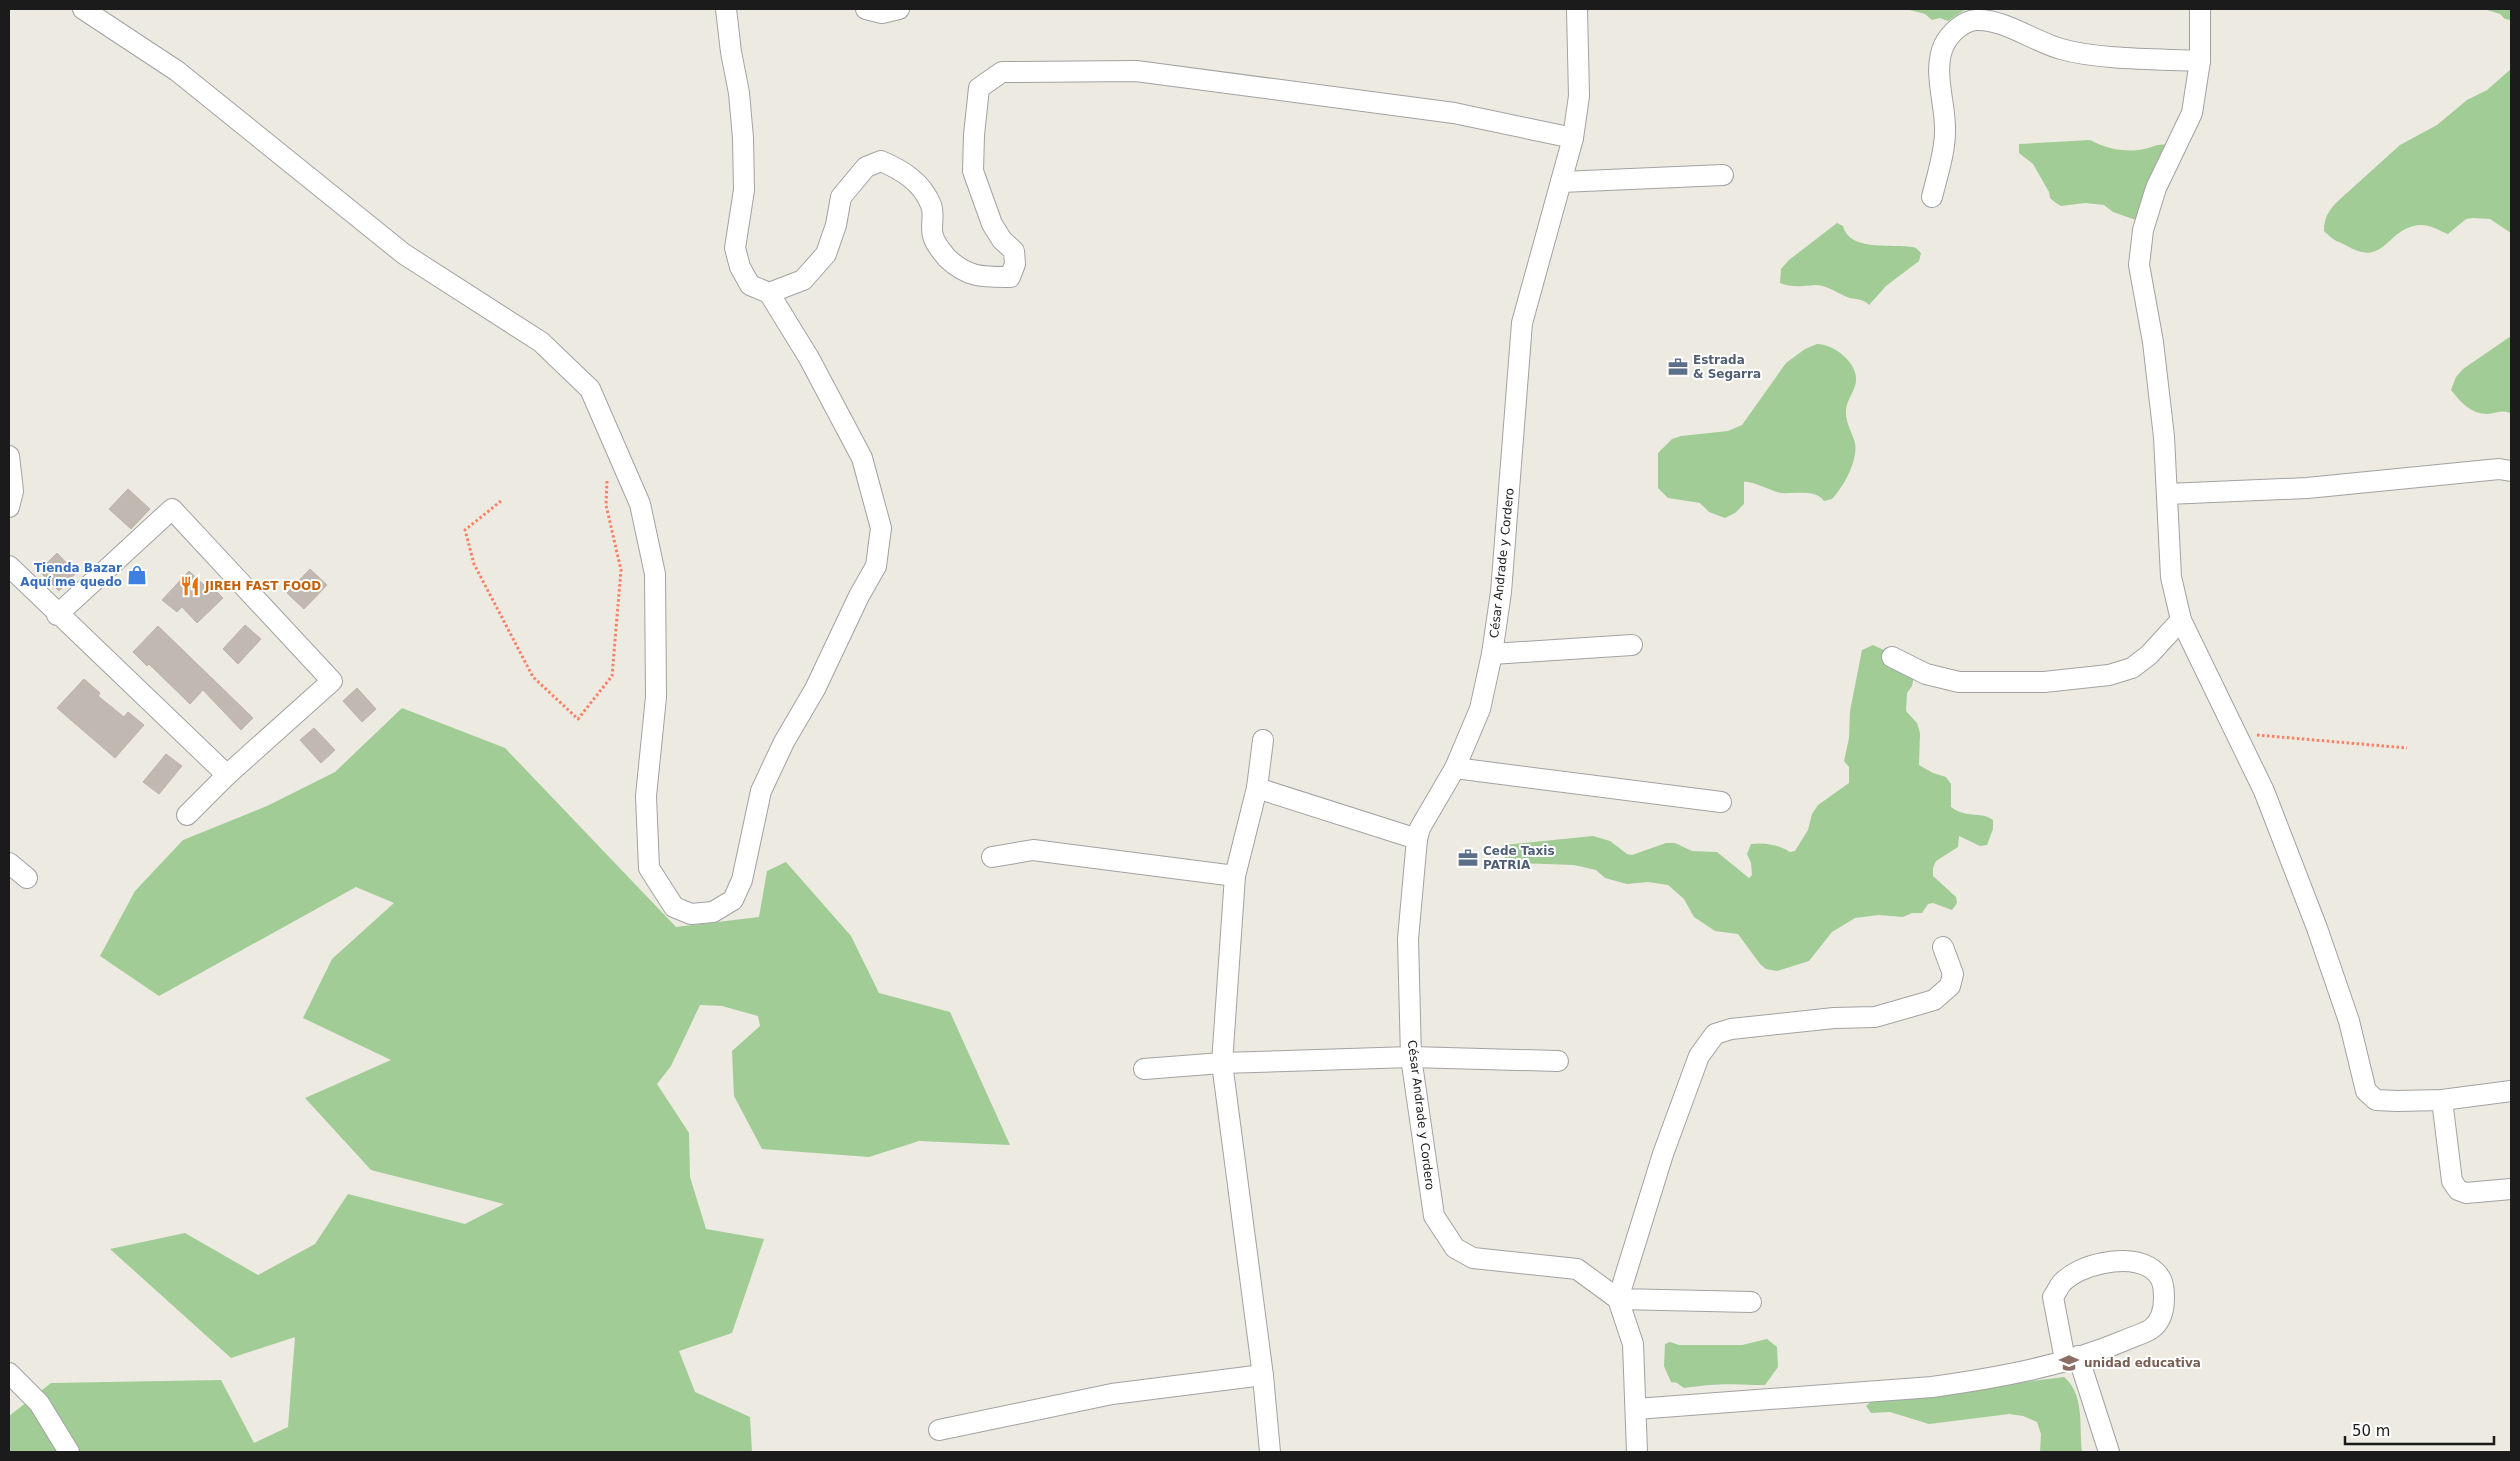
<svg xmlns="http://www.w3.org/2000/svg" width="2520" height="1461" font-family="'DejaVu Sans',sans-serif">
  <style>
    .forest { fill: #a1cc96 }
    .building { fill: #c1b9b1; stroke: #beb2a4 }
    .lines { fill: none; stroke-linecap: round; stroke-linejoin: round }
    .minor-casing { stroke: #a2a2a2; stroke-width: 22 }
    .path { stroke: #f88267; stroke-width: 3; stroke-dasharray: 2.5 2.5; stroke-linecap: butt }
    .minor { stroke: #fff; stroke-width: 20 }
    .labels { text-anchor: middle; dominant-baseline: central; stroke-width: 4; stroke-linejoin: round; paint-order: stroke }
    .service-label { font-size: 12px; font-weight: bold; fill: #4e5e75; stroke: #fff; text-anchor: start }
    .street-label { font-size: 12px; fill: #1b1b1b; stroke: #fff }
    .shop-label { font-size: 12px; font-weight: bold; fill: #366cbe; stroke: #fff; text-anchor: end }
    .food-label { font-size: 12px; font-weight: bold; fill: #c56008; stroke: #fff; text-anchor: start }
    .education-label { font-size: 12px; font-weight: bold; fill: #785e54; stroke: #fff; text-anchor: start }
  </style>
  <rect width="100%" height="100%" fill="#edeae1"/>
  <!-- forest -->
  <g class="forest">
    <path d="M 1906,9 L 1966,9 L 1948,21 L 1940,18 L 1932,20 L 1925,14 Z"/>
    <path d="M 2484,9 L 2511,9 L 2511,20 L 2505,19 L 2500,14 Z"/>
    <path d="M 2511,69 L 2511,233 L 2490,219 L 2473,218 L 2466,219 L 2448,234 C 2438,230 2430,224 2419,225 C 2387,228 2385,267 2349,247 C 2337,240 2336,243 2324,231 C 2324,217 2329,210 2338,201 L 2400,145 L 2437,125 L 2467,100 L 2487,90 Z"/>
    <path d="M 2090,140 C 2107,149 2126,153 2144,149 C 2153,147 2158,143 2167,145 L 2136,220 L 2113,212 L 2104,205 L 2085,203 L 2061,206 L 2056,203 L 2050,198 L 2049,192 L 2033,164 L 2019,153 L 2019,144 Z"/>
    <path d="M 1837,223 L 1843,226 C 1850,254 1899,242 1916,248 L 1921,253 L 1919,261 L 1886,286 L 1869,305 C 1863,298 1855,300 1847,297 C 1837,293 1827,285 1815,285 C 1802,286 1792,288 1780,283 L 1781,269 L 1789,260 Z"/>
    <path d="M 2511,336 L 2511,414 C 2504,409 2497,413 2488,414 C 2470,414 2461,402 2451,390 L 2456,377 L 2463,369 Z"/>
    <path d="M 1817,344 C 1834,344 1858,363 1856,381 C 1855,391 1847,399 1846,410 C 1845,423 1852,431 1855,443 C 1858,461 1844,486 1832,499 L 1824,501 C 1816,489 1794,494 1781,493 C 1770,491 1752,480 1744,482 L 1744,504 L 1735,513 L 1725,518 L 1709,512 L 1700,503 L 1668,498 L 1658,488 L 1658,453 L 1672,439 L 1681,436 L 1728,431 L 1742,425 L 1786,363 L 1805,349 Z"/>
    <path d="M 1873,645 L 1888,652 L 1914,677 L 1912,686 L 1907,693 L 1906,711 L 1917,723 L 1920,733 L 1919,765 L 1933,773 L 1946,777 L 1951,784 L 1951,807 C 1967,819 1981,811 1993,820 L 1993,829 L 1987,845 L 1980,846 L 1959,836 L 1958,847 L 1936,861 L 1933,868 L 1933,876 L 1956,897 L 1957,903 L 1952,910 L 1933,903 L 1928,904 L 1922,913 L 1912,913 L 1903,917 L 1879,915 L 1855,918 L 1832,932 L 1809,961 L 1777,971 L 1766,969 L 1760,964 L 1738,934 L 1715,931 L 1694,917 L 1684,899 L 1668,885 L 1648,882 L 1627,884 L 1605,878 L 1596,870 L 1574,865 L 1514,863 L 1508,861 L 1501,853 L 1501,847 L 1503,845 L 1593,836 L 1610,841 L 1627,854 L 1632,855 L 1666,843 L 1675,843 L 1692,851 L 1717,852 L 1749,878 L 1752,875 L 1751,863 L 1747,854 L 1751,844 C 1765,842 1779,845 1790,852 L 1795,851 L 1808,830 L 1812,814 L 1818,805 L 1849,783 L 1849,767 L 1844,761 L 1849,738 L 1850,711 L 1862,650 Z"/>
    <path d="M 402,708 L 505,748 L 676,927 L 759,917 L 767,871 L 786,862 L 851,936 L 879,993 L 950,1012 L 1010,1145 L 919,1141 L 869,1157 L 762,1149 L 734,1096 L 732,1051 L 760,1026 L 758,1016 L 722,1006 L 700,1005 L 671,1066 L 657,1084 L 689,1133 L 690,1177 L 706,1229 L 764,1239 L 732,1333 L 679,1351 L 695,1392 L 750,1417 L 752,1452 L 9,1452 L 9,1416 L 51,1383 L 221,1380 L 254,1443 L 288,1427 L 295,1337 L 231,1358 L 110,1249 L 185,1233 L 258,1275 L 315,1244 L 348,1194 L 465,1224 L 504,1204 L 371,1170 L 305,1098 L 391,1060 L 303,1018 L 332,959 L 394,903 L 356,887 L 159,996 L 100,956 L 135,891 L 183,840 L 267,806 L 335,772 Z"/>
    <path d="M 1767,1339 L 1777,1347 L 1778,1367 L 1765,1385 C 1730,1385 1727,1382 1684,1388 L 1677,1383 L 1671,1382 L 1664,1366 L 1665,1344 L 1670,1342 L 1679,1345 L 1742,1345 Z"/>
    <path d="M 2064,1377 C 2085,1394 2079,1428 2082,1452 L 2040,1452 L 2041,1434 L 2037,1422 L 2023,1416 L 2009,1414 L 1929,1424 L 1890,1412 L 1871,1413 L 1866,1406 L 1872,1401 Z"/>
  </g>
  <!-- building -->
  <g class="building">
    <path d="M 128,489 L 150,509 L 131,529 L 109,509 Z"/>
    <path d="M 57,553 L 76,573 L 59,591 L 39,571 Z"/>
    <path d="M 310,569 L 327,585 L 304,609 L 287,593 Z"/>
    <path d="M 189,571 L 205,586 L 208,583 L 223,598 L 197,623 L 182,607 L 177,612 L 162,600 Z"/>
    <path d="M 245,625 L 261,639 L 238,664 L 223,649 Z"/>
    <path d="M 158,626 L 253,718 L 241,730 L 203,690 L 190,704 L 149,664 L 147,666 L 133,652 Z"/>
    <path d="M 84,679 L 100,693 L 98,696 L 124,717 L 128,712 L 144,725 L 115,758 L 57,708 Z"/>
    <path d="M 357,688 L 376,709 L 362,722 L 343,701 Z"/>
    <path d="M 314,728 L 335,750 L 321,763 L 300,740 Z"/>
    <path d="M 166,754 L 182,766 L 159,794 L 143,782 Z"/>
  </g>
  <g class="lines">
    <defs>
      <g id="minor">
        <path d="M 83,9 L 177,71 L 404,254 L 541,342 L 590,389 L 640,504 L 655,574 L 656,697 L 646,796 L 649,868 L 674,907 L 691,914 L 713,912 L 733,900 L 742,880 L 761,791 L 784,742 L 815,689 L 859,596 L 876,566 L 881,528 L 862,458 L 809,358 L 769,293 L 750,285 L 740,267 L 735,248 L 744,190 L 743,138 L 739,93 L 731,52 L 726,9"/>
        <path d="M 866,9 L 882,13 L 899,9"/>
        <path d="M 1577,9 L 1579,96 L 1573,138 L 1522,323 L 1501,592 L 1492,654 L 1480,709 L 1455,768 L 1420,828 L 1417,839 L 1408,939 L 1411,1057 L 1434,1216 L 1455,1248 L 1473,1258 L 1577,1269 L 1618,1299 L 1633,1344 L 1637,1452"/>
        <path d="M 2200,9 L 2200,61 L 2192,113 L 2156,188 L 2143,230 L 2139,265 L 2153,342 L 2164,437 L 2171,577 L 2181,620 L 2264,791 L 2317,928 L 2349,1021 L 2366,1091 L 2376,1100 L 2397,1101 L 2442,1100 L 2511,1091"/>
        <path d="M 1561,182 L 1723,175"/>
        <path d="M 1932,197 C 1937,176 1945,153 1945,131 C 1946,104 1932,71 1944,45 C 1950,33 1963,21 1976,20 C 2002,18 2035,42 2061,49 C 2100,60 2159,59 2200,61"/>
        <path d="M 769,293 L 803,280 L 826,254 L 836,225 L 841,197 L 866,167 L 881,161 C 902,170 922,182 931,205 C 935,215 930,226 933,236 C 935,244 942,252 947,258 C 968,278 983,277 1010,277 L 1015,264 L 1014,251 L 1002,240 L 992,224 L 973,171 L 974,135 L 979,88 L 1002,72 L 1136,71 L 1454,113 L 1573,138"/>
        <path d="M 9,456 L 13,491 L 9,507"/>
        <path d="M 2167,494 L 2307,488 L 2499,469 L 2511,471"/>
        <path d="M 9,566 L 227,775 L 332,681 L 172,509 L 57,615"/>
        <path d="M 1492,654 L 1632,645"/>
        <path d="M 1892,657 L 1926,674 L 1959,682 L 2044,682 L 2109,675 L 2132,668 L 2149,655 L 2181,620"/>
        <path d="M 1263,740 L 1257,788 L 1235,876 L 1222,1063 L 1263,1376 L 1270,1452"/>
        <path d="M 1455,768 L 1721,802"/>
        <path d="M 1257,788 L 1417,839"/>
        <path d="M 187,815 L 227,775"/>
        <path d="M 992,857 L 1033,850 L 1235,876"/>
        <path d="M 9,863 L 27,878"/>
        <path d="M 1144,1069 L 1222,1063 L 1411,1057 L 1558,1061"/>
        <path d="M 2442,1100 L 2452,1181 L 2458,1190 L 2466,1193 L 2511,1189"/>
        <path d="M 1751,1302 L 1618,1299 L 1663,1154 L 1699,1056 L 1715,1034 L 1731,1029 L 1834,1018 L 1875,1017 L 1934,1000 L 1950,986 L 1953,974 L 1943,947"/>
        <path d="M 2078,1356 L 2109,1452"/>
        <path d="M 9,1373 L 39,1403 L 69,1452"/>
        <path d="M 1636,1409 L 1932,1387 C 1996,1378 2064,1366 2123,1341 C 2132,1337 2143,1334 2151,1329 C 2161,1322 2164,1309 2164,1298 C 2164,1284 2162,1275 2149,1267 C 2126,1254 2078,1264 2061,1284 C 2058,1288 2056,1293 2053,1297 L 2065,1360"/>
        <path d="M 939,1430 L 1112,1394 L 1263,1375"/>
      </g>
    </defs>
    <!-- minor casing -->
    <use href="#minor" class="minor-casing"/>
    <!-- path -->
    <g class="path">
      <path d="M 501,501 L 465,530 L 474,564 L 533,677 L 578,719 L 612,676 L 621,570 L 606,505 L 607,481"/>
      <path d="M 2257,735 L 2407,748"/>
    </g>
    <!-- minor -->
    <use href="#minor" class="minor"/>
  </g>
  <!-- icons -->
  <defs>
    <symbol id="office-bare" viewBox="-9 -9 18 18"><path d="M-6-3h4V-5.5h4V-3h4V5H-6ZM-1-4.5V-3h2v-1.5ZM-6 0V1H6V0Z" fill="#5c6f8a" stroke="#fff" stroke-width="2.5" paint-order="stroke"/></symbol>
    <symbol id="shop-bare" viewBox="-9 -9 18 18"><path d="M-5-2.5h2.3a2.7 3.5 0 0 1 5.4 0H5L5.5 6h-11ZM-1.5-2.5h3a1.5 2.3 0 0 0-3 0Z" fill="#3f7fe0" stroke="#fff" stroke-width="2.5" paint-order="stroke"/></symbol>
    <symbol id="restaurant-bare" viewBox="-9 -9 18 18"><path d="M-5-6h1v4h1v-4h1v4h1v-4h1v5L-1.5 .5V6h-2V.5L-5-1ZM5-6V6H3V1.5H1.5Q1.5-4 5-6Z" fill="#e8710a" stroke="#fff" stroke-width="2.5" paint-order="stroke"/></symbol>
    <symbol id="school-bare" viewBox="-9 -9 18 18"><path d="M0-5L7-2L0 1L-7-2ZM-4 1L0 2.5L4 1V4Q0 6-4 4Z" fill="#8d6e63" stroke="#fff" stroke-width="2.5" paint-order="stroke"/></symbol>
  </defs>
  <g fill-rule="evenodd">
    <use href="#office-bare" x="1664" y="353" width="28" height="28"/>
    <use href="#shop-bare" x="123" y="561" width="28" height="28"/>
    <use href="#restaurant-bare" x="176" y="572" width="28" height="28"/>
    <use href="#office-bare" x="1454" y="844" width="28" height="28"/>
    <use href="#school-bare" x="2055" y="1349" width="28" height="28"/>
  </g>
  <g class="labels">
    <!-- service labels -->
    <g class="service-label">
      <text x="1693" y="360">Estrada<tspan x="1693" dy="14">&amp; Segarra</tspan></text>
      <text x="1483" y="851">Cede Taxis<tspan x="1483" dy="14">PATRIA</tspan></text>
    </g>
    <!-- street labels -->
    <g class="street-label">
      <text transform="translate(1502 563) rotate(-84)">César Andrade y Cordero</text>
      <text transform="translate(1421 1115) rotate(83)">César Andrade y Cordero</text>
    </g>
    <!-- shop labels -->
    <g class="shop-label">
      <text x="122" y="568">Tienda Bazar<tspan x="122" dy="14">Aquí me quedo</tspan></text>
    </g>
    <!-- food labels -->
    <g class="food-label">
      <text x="205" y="586">JIREH FAST FOOD</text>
    </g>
    <!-- education labels -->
    <g class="education-label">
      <text x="2084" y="1363">unidad educativa</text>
    </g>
  </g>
  <!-- border -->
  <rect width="2520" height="1461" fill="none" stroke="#1b1b1b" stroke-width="20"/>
  <!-- scale -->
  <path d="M2345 1436v8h149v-8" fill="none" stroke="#1b1b1b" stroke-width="2.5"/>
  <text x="2352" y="1436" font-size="15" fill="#1b1b1b" stroke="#ffffff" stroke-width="4" paint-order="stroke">50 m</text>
</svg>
